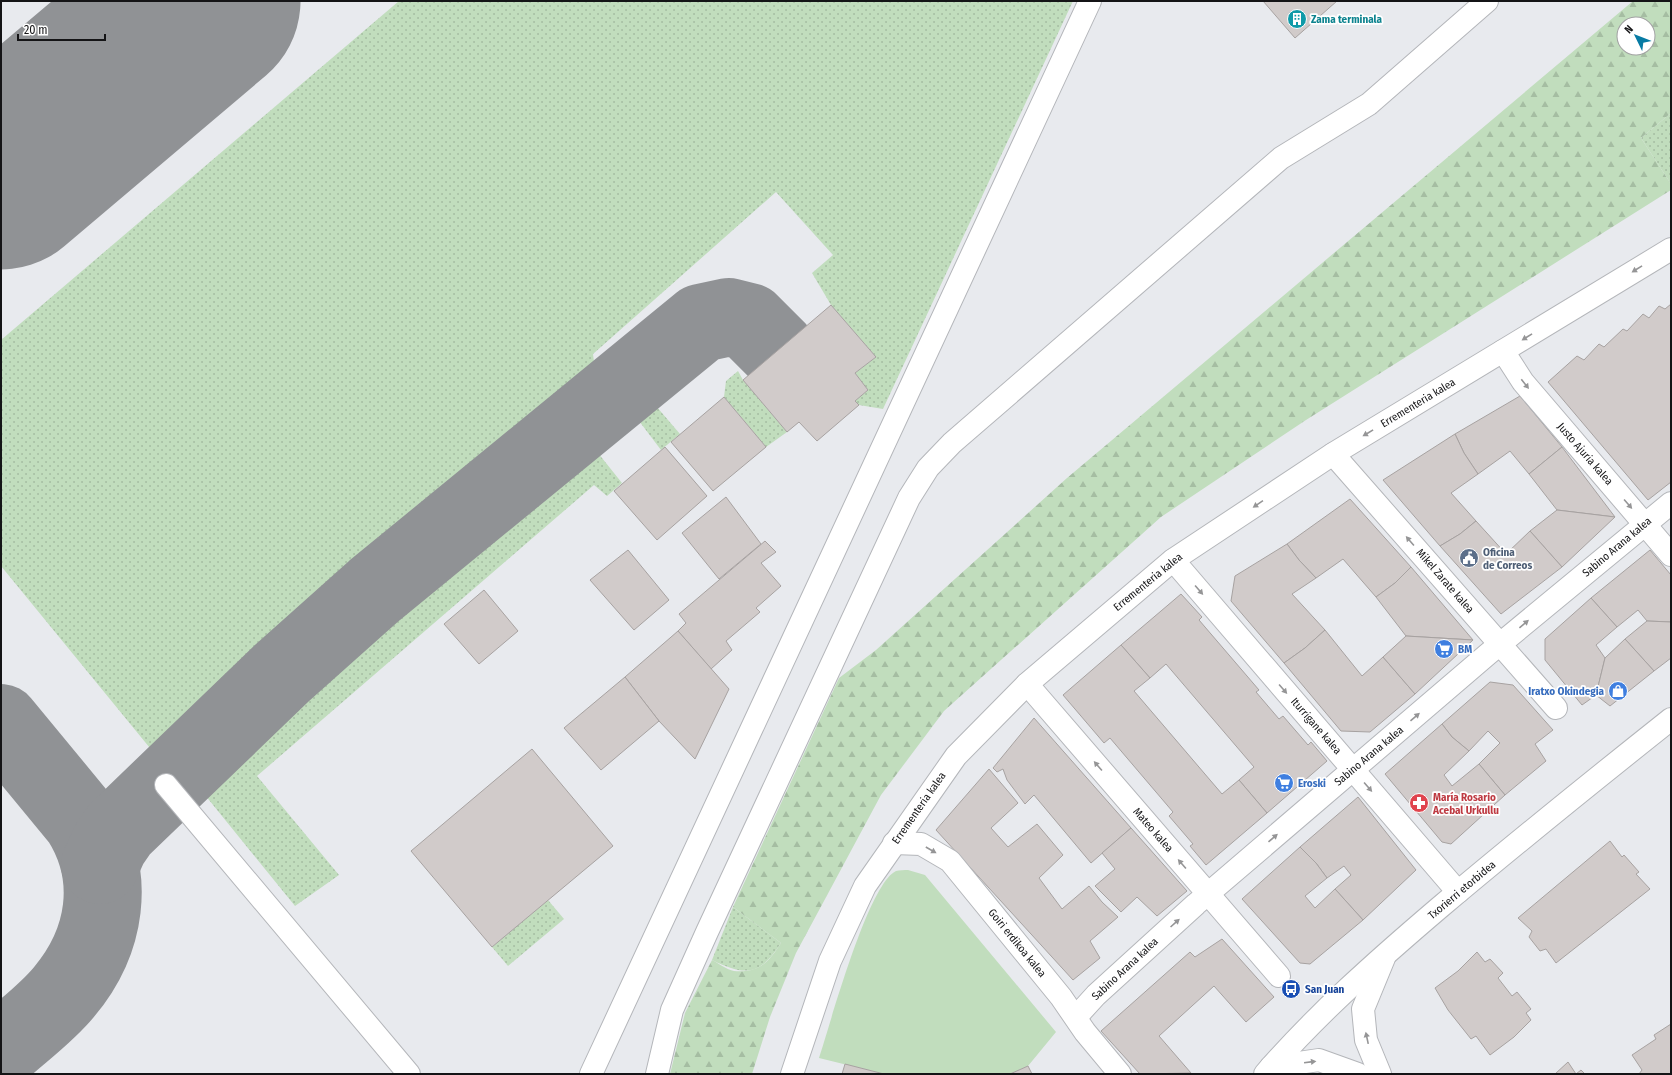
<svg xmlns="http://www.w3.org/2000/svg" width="1672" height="1075" font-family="'Fira Sans Condensed',sans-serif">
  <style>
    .grass { fill: url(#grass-dots) }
    .forest { fill: url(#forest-firs); fill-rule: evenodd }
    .park { fill: #c1ddbd }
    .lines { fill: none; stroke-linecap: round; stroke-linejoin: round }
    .taxiway { stroke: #909295; stroke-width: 78 }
    .runway { stroke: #909295; stroke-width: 195 }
    .building { fill: #d1cbca; stroke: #a7a2a1 }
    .minor-casing { stroke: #b4b6ba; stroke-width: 24 }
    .minor { stroke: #fff; stroke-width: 22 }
    .oneway { fill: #959596 }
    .labels { text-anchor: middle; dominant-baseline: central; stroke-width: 3.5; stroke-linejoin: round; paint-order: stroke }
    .culture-label { font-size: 11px; font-weight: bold; fill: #0d838f; stroke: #fff; text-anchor: start }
    .street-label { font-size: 11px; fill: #141416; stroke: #fff }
    .service-label { font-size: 11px; font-weight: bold; fill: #4e5e75; stroke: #fff; text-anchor: start }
    .shop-label { font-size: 11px; font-weight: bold; fill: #366cbe; stroke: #fff; text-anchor: start }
    .health-label { font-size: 11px; font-weight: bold; fill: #be3a42; stroke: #fff; text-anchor: start }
    .transit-label { font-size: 11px; font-weight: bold; fill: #164399; stroke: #fff; text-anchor: start }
  </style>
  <defs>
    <pattern id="grass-dots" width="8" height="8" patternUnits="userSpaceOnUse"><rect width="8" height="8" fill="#c1ddbd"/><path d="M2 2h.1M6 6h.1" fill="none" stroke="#a5bda2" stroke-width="1.8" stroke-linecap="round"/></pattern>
    <pattern id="forest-firs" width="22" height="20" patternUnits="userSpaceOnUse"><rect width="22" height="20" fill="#c1ddbd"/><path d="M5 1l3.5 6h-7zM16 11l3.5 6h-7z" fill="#a5bda2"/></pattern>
  </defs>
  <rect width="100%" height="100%" fill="#e8eaee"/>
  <!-- grass -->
  <g class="grass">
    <path d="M 399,1 L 1073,1 L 883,409 L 859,405 L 855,401 L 868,390 L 855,373 L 876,357 L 831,305 L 812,273 L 833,255 L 776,192 L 593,354 L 597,386 L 358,587 L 163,764 L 1,566 L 1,340 Z"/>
    <path d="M 1671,113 L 1671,184 L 1641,138 Z"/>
    <path d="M 738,371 L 743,380 L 787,432 L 766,447 L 724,397 L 726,381 Z"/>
    <path d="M 644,392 L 680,434 L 661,450 L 633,413 L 630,404 Z"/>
    <path d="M 586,438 L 622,483 L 607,496 L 594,485 L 257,776 L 339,875 L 295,906 L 192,779 L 385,603 Z"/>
    <path d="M 548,900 L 564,919 L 508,966 L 492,947 Z"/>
    <path d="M 733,907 L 781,943 C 760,975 746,977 712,960 Z"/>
  </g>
  <!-- forest -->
  <path class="forest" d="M 1633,1 L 1671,1 L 1671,113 L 1641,138 L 1671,184 L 1671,190 L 1306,420 L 1161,517 L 944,711 L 881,795 L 796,953 L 770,1017 L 752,1074 L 670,1074 L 685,1013 L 712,960 C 718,963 727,970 734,971 C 759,973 769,962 781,943 L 733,907 L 839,678 L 876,650 L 1067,478 ZM 1624,24 L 1648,24 L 1648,48 L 1624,48 Z"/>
  <!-- park -->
  <path class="park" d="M 908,870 L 925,875 L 1056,1032 L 1028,1066 L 1010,1074 L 884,1074 L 819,1058 C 830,1025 868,884 896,871 C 899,870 905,870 908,870 Z"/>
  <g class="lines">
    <!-- taxiway -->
    <g class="taxiway">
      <path d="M 1,723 L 81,820 C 117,877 106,942 64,992 C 46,1014 22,1031 1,1050"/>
      <path d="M 100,865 L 109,845 L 120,829 L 282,673 L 375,590 L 701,323 L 729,317 L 749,322 L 778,351"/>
    </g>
    <!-- runway -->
    <path class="runway" d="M 1,172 L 203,1"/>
  </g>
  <!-- building -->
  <g class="building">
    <path d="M 1263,1 L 1337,1 L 1295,38 Z"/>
    <path d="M 1671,304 L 1671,482 L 1648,500 L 1548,382 L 1577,356 L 1584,360 L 1599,344 L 1604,347 L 1623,329 L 1627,331 L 1643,314 L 1649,318 L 1659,306 L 1665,309 Z"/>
    <path d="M 831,305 L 876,357 L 855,373 L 868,390 L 855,401 L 859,405 L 817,441 L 799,422 L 787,432 L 743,380 Z"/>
    <path d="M 1520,396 L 1562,447 L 1529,474 L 1510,451 L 1478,474 L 1464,453 L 1455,434 Z"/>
    <path d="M 724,397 L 766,447 L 713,491 L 671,442 Z"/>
    <path d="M 1455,434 L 1464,453 L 1478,474 L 1451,493 L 1476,521 L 1460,534 L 1440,546 L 1383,480 Z"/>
    <path d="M 665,447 L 707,496 L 657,540 L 614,491 Z"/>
    <path d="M 1562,447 L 1615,517 L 1557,510 L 1529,474 Z"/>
    <path d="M 726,497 L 761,544 L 719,579 L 682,533 Z"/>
    <path d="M 1350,499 L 1411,567 L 1395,583 L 1376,597 L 1343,559 L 1316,578 L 1299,560 L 1287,544 Z"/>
    <path d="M 1557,510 L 1615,517 L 1562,567 L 1530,531 Z"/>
    <path d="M 1476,521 L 1506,554 L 1530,531 L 1562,567 L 1501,614 L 1440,546 L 1460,534 Z"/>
    <path d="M 765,541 L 776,552 L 761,563 L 781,586 L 756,608 L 760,612 L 726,641 L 732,650 L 711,669 L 678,631 L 686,623 L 679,614 Z"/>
    <path d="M 1287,544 L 1299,560 L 1316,578 L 1292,594 L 1325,630 L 1305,648 L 1284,663 L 1231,601 L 1235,576 Z"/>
    <path d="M 628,550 L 669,600 L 634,630 L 590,580 Z"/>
    <path d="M 1650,550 L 1671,575 L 1671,622 L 1647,621 L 1638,610 L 1617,627 L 1591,598 Z"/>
    <path d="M 1411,567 L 1473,640 L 1406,636 L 1376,597 L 1395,583 Z"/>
    <path d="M 484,590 L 518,631 L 479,664 L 444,624 Z"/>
    <path d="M 1181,594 L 1202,617 L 1199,620 L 1259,690 L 1256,692 L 1279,719 L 1283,716 L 1308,745 L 1311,742 L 1327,761 L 1267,813 L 1239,780 L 1254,767 L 1166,664 L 1150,678 L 1121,645 Z"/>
    <path d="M 1591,598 L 1617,627 L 1596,645 L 1605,658 L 1596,695 L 1582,705 L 1545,660 L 1545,639 Z"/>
    <path d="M 1647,621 L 1671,622 L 1671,658 L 1654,671 L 1625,639 Z"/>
    <path d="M 1325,630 L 1362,676 L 1383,657 L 1415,694 L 1370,732 L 1341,731 L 1284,663 L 1305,648 Z"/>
    <path d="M 678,631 L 729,689 L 695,759 L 659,721 L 625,677 Z"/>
    <path d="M 1406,636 L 1473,640 L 1415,694 L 1383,657 Z"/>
    <path d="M 1625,639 L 1654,671 L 1610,706 L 1596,695 L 1605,658 Z"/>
    <path d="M 1121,645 L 1150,678 L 1134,691 L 1222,794 L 1239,780 L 1267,813 L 1206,865 L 1190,846 L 1193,844 L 1169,816 L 1173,812 L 1110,738 L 1104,743 L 1063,695 Z"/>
    <path d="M 625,677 L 659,721 L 601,770 L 564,728 Z"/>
    <path d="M 1490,682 L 1513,685 L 1553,730 L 1535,744 L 1546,761 L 1505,795 L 1479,764 L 1500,743 L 1488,731 L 1469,751 L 1452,737 L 1442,724 Z"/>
    <path d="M 1034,718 L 1131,828 L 1091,863 L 1034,795 L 1025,804 L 1007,780 L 1003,769 L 997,772 L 993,768 Z"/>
    <path d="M 1442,724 L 1452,737 L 1469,751 L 1444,775 L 1452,786 L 1479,764 L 1505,795 L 1451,844 L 1442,842 L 1385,774 Z"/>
    <path d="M 532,749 L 613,846 L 492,947 L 411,851 Z"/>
    <path d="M 989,769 L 1018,803 L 991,828 L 1008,847 L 1037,824 L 1063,855 L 1039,878 L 1062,909 L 1089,886 L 1102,902 L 1118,917 L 1090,941 L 1100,958 L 1073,980 L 936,830 Z"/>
    <path d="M 1358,797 L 1416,870 L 1363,920 L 1335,889 L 1351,875 L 1344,866 L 1327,878 L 1316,863 L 1300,847 Z"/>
    <path d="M 1131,828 L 1187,891 L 1157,916 L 1137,897 L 1121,912 L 1095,886 L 1115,869 L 1102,853 Z"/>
    <path d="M 1610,841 L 1622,857 L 1624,855 L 1639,872 L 1636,874 L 1650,889 L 1556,963 L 1546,949 L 1540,951 L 1529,937 L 1532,931 L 1518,918 Z"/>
    <path d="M 1300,847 L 1316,863 L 1327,878 L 1305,896 L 1315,908 L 1335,889 L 1363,920 L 1310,964 L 1300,963 L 1242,899 Z"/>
    <path d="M 1222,939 L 1274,997 L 1246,1022 L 1214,986 L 1159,1036 L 1191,1073 L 1140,1074 L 1101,1031 L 1190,952 L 1195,957 Z"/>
    <path d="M 1477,952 L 1485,962 L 1490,959 L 1503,973 L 1498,978 L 1512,996 L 1517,992 L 1531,1009 L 1526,1013 L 1531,1020 L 1514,1037 L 1490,1055 L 1476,1036 L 1471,1039 L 1448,1010 L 1435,988 L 1458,971 Z"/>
    <path d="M 1671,1024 L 1671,1074 L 1639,1074 L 1642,1070 L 1632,1055 L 1656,1039 L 1654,1035 Z"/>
    <path d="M 1568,1062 L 1576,1074 L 1581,1070 L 1585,1074 L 1555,1074 Z"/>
    <path d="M 845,1064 L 884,1074 L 842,1074 Z"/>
    <path d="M 1028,1066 L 1032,1074 L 1010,1074 Z"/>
  </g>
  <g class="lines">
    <defs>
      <g id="minor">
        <path d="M 1503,351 L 1523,382 L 1671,555"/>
        <path d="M 1333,454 L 1556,708"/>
        <path d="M 1173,560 L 1458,892"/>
        <path d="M 1027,684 L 1279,976"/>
        <path d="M 166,785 L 409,1074"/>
        <path d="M 894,843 L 921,844 L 950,861 L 1061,997 L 1085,1032 L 1120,1074"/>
        <path d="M 1076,1017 L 1096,995 L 1196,904 L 1488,654 L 1671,503"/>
        <path d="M 1271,1067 L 1319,1060 L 1358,1074"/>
        <path d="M 591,1074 L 1090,1"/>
        <path d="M 657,1074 L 672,1010 L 707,932 L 909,498 L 928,468 L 952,443 L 1281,158 L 1369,104 L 1487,1"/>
        <path d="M 792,1074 L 830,961 L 865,886 L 956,756 L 1027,684 L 1173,560 L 1333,454 L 1671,249"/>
        <path d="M 1265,1074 C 1318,1013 1378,960 1439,908 C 1515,844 1593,781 1671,719"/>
        <path d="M 1380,1074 L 1366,1040 L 1363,1009 L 1384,958"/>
      </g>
    </defs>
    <!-- minor casing -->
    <use href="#minor" class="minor-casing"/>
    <!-- minor -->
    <use href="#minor" class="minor"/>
  </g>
  <!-- one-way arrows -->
  <defs><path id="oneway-solid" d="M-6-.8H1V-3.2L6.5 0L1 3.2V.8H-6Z"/></defs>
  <g class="oneway">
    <use href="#oneway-solid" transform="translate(1637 269) rotate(148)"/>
    <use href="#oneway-solid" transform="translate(1527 337) rotate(148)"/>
    <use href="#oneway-solid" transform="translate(1525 384) rotate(52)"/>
    <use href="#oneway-solid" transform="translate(1368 433) rotate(149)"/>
    <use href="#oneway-solid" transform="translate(1258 504) rotate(146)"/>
    <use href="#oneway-solid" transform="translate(1628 504) rotate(49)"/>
    <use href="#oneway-solid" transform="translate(1410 541) rotate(-131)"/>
    <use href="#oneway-solid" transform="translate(1199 590) rotate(49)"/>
    <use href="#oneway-solid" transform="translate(1524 624) rotate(-40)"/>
    <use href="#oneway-solid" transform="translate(1283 689) rotate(49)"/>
    <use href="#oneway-solid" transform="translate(1415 717) rotate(-41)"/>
    <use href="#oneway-solid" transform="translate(1098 766) rotate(-131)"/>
    <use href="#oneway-solid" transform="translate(1368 787) rotate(49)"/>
    <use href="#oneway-solid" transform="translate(1273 838) rotate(-41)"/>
    <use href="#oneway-solid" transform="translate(931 850) rotate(30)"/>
    <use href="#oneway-solid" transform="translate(1182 864) rotate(-131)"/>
    <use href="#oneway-solid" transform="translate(1175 923) rotate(-42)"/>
    <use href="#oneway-solid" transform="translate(1367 1038) rotate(-102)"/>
    <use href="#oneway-solid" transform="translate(1310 1062) rotate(-7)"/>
  </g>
  <!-- icons -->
  <defs>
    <symbol id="building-disc" viewBox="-11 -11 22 22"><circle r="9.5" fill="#0f9aa8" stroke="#fff"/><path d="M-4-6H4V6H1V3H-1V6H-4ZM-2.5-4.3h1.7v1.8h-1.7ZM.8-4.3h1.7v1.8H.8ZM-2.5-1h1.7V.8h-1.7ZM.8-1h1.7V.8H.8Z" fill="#fff"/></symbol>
    <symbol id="civic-disc" viewBox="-11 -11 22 22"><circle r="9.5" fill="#5c6f8a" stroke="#fff"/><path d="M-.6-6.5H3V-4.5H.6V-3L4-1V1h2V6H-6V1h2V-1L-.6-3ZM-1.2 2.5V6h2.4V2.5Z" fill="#fff"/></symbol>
    <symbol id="supermarket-disc" viewBox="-11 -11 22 22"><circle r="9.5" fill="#3f7fe0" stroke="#fff"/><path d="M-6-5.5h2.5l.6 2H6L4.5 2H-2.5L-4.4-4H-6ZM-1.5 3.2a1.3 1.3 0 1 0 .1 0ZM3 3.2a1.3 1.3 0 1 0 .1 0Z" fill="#fff"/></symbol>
    <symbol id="shop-disc" viewBox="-11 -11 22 22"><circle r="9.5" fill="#3f7fe0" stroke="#fff"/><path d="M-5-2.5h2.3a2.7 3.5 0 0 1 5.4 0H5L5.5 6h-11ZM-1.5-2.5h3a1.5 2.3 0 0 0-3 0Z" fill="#fff"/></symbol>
    <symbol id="pharmacy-disc" viewBox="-11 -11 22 22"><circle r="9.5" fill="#e0444e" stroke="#fff"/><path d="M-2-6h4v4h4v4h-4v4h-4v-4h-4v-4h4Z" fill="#fff"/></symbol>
    <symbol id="bus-disc" viewBox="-11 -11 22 22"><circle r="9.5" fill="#1a4fb4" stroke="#fff"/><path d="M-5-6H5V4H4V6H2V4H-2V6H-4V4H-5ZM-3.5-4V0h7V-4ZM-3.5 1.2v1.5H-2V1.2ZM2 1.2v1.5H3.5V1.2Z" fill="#fff"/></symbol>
  </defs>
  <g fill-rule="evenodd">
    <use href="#building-disc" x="1286" y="8" width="22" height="22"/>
    <use href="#civic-disc" x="1458" y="547" width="22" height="22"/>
    <use href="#supermarket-disc" x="1433" y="638" width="22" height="22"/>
    <use href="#shop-disc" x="1607" y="680" width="22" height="22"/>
    <use href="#supermarket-disc" x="1273" y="772" width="22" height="22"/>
    <use href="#pharmacy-disc" x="1408" y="792" width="22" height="22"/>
    <use href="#bus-disc" x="1280" y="978" width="22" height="22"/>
  </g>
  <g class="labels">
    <!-- culture labels -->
    <g class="culture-label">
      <text x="1311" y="19">Zama terminala</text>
    </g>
    <!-- street labels -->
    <g class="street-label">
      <text transform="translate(1418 403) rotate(-31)">Errementeria kalea</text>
      <text transform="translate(1585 454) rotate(49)">Justo Ajuria kalea</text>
      <text transform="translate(1617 547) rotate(-40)">Sabino Arana kalea</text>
      <text transform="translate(1445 581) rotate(49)">Mikel Zarate kalea</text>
      <text transform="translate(1148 582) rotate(-39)">Errementeria kalea</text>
      <text transform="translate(1316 726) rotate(49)">Iturrigane kalea</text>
      <text transform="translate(1369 756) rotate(-40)">Sabino Arana kalea</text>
      <text transform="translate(919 808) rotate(-55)">Errementeria kalea</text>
      <text transform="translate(1153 830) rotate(49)">Mateo kalea</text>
      <text transform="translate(1462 890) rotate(-40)">Txorierri etorbidea</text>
      <text transform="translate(1017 943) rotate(51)">Goiri erdikoa kalea</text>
      <text transform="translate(1125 969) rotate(-43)">Sabino Arana kalea</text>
    </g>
    <!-- service labels -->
    <g class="service-label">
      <text x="1483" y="552">Oficina<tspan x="1483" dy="13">de Correos</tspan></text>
    </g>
    <!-- shop labels -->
    <g class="shop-label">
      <text x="1458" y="649">BM</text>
      <text x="1604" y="691" text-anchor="end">Iratxo Okindegia</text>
      <text x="1298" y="783">Eroski</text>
    </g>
    <!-- health labels -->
    <g class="health-label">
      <text x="1433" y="797">María Rosario<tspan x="1433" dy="13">Acebal Urkullu</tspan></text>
    </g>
    <!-- transit labels -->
    <g class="transit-label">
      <text x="1305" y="989">San Juan</text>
    </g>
  </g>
  <!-- border -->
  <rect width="1672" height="1075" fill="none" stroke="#141416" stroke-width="4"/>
  <!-- north arrow -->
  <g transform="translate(1636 36) rotate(313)"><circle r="19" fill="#ffffff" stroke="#a1a1a2"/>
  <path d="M0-3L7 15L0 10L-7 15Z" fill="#077ba4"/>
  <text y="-6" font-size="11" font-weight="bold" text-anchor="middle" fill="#141416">N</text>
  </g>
  <!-- scale -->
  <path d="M18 34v6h87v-6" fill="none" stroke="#141416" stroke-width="2"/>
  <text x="24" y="34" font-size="12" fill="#141416" stroke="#ffffff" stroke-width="3" paint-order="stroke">20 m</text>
</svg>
